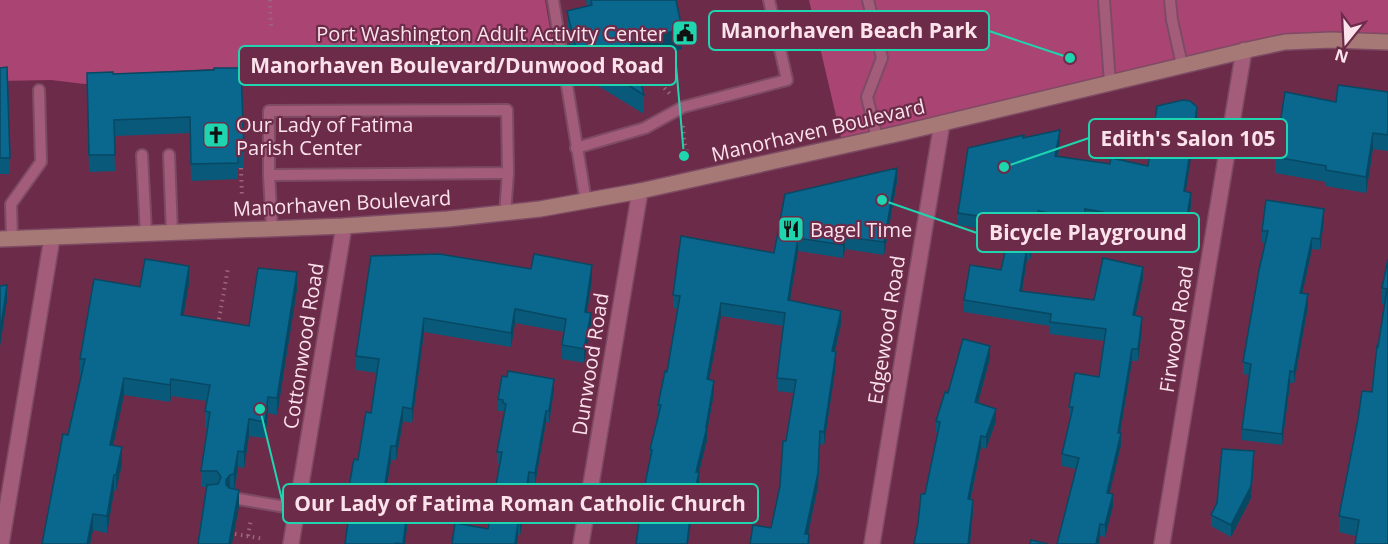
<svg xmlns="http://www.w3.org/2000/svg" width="1388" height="544" font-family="'Open Sans',sans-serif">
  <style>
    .green { fill: #a94473 }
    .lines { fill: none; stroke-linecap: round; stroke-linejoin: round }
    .lane-casing { stroke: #7e4b64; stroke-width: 14 }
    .street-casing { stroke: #7e4b64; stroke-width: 18 }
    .secondary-casing { stroke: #7e4b64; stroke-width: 18 }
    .path { stroke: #9a667d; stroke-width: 4; stroke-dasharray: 1.5 4.5; stroke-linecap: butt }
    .lane { stroke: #a35d7b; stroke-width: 10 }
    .street { stroke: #a35d7b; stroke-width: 15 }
    .secondary { stroke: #a77976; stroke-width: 15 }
    .wall { fill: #09597a }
    .shaded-wall { fill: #074863 }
    .building { fill: #0a678e; stroke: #074863; stroke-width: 1.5 }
    .labels { text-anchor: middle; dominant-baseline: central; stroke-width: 4.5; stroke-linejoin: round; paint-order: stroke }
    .poi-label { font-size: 20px; fill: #fbe2eb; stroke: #6c2c49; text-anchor: start }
    .street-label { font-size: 20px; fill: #fbe2eb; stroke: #6c2c49 }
    .leader { fill: none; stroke: #1fd5b0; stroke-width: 2 }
    .callout-dot { fill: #1fd5b0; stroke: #6c2c49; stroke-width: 2 }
    .callout { fill: #6c2c49; stroke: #1fd5b0; stroke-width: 2 }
    .callout-label { font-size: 21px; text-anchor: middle; font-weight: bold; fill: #fbe2eb }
  </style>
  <rect width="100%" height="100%" fill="#6c2c49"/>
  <!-- green -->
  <g class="green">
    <path d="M 0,0 L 545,0 L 554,52 L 133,73 L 95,83 L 84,84 L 51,80 L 0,81 Z"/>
    <path d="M 809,0 L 1388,0 L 1388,42 L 1285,42 L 843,146 Z"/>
  </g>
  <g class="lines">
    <defs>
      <g id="lane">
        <path d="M 553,0 L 586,202"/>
        <path d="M 868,0 L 882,58 L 867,97 L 877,138"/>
        <path d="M 1104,0 L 1110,83"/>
        <path d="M 1170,0 L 1172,20 L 1182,65"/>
        <path d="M 576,148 L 645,128 L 683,107 L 787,80 L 769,0"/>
        <path d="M 142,155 L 146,234"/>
        <path d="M 169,155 L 172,233"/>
        <path d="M 269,175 L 508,173 L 507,110 L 269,111 L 269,175 L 272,229"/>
        <path d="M 505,214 L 508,173"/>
        <path d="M 12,239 L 11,204 L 41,162 L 39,90"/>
        <path d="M 233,498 L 297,509"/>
      </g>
      <g id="street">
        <path d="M 1,544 L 52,238"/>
        <path d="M 291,544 L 344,226"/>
        <path d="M 581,544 L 640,191"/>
        <path d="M 872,544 L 942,123"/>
        <path d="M 1162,544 L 1244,50"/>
      </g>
      <path id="secondary" d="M 0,239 L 344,226 L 448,219 L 540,209 L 640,191 L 901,133 L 1252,49 L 1285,42 L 1331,40 L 1388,42"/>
    </defs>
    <!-- lane casing -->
    <use href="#lane" class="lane-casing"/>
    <!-- street casing -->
    <use href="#street" class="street-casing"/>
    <!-- secondary casing -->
    <use href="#secondary" class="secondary-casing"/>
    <!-- path -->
    <g class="path">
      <path d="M 270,0 L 271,28"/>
      <path d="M 648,57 L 654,77 L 670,94"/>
      <path d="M 683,126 L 684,140 L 687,153"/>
      <path d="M 241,168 L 242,198"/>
      <path d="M 218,325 L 228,268"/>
      <path d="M 235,534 L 264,539"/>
      <path d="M 248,536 L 251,519"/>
    </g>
    <!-- lane -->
    <use href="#lane" class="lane"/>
    <!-- street -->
    <use href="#street" class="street"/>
    <!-- secondary -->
    <use href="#secondary" class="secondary"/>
  </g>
  <!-- wall -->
  <g class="wall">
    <path d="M 586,0 L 676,0 L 682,49 L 635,60 L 644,95 L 644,114 L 577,73 L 567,31 L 567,11 L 587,6 Z"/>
    <path d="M 0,68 L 10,158 L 10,174 L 0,174 Z"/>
    <path d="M 214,70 L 244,151 L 244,168 L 238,168 L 238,179 L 191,181 L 190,133 L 114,136 L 115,171 L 89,172 L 87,73 L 113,74 Z"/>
    <path d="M 1388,92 L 1388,151 L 1373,149 L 1366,193 L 1326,186 L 1326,182 L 1275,173 L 1275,157 L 1336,102 Z"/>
    <path d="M 1197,119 L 1185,192 L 1191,206 L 1185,239 L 1139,232 L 1139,231 L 1085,222 L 1084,232 L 1038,223 L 1030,260 L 1027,259 L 1022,291 L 1094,300 L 1143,279 L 1135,316 L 1142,329 L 1138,361 L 1132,361 L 1120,433 L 1121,445 L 1109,493 L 1113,506 L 1105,537 L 1100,536 L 1076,469 L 1062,466 L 1062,454 L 1071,419 L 1069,419 L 1069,407 L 1099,377 L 1105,341 L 1050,334 L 1050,326 L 964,312 L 964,300 L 1001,270 L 1009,233 L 958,225 L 958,213 L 1024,138 L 1060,142 L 1058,157 L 1110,164 L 1148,166 Z"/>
    <path d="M 897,181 L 884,255 L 845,249 L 843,258 L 798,251 L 790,300 L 841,324 L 835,352 L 836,364 L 824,445 L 820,444 L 818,486 L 808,534 L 809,544 L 771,528 L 780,486 L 794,393 L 777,391 L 777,378 L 784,326 L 721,316 L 709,380 L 714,393 L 707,432 L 707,440 L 699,472 L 699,485 L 691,522 L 650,462 L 650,449 L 658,414 L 658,405 L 667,372 L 678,309 L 673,308 L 673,295 L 774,253 L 785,194 Z"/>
    <path d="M 1324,220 L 1320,250 L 1312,249 L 1302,293 L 1308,306 L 1294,383 L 1290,383 L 1282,445 L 1242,440 L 1242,429 L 1249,375 L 1243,374 L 1243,362 L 1265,243 L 1262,242 L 1262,231 Z"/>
    <path d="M 371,256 L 592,279 L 587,312 L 591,327 L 584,363 L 562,359 L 562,345 L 564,332 L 515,323 L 511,347 L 424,332 L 412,423 L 403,421 L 396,460 L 391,460 L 383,509 L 407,527 L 405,544 L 345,544 L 350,506 L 348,506 L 348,492 L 371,413 L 377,373 L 356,370 L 356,356 Z"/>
    <path d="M 1388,259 L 1388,544 L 1339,532 L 1339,516 L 1372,392 L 1384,304 L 1382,304 L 1382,288 Z"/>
    <path d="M 189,283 L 183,315 L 249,326 L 297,289 L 277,415 L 268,413 L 265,438 L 249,436 L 244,468 L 238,467 L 235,489 L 239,507 L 207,487 L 201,487 L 201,471 L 208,428 L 205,428 L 205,411 L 207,401 L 171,396 L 170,402 L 124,395 L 113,445 L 122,464 L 116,491 L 114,491 L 107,533 L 93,530 L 90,544 L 42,544 L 81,375 L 80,375 L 80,359 L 140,287 Z"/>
    <path d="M 990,358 L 978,403 L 996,421 L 986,449 L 981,447 L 971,499 L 973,511 L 970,544 L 914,544 L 938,433 L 936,432 L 936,421 L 948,393 Z"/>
    <path d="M 554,390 L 549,423 L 546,422 L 535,484 L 529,483 L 520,535 L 518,535 L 517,544 L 452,544 L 488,529 L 500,464 L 497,463 L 497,452 L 504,415 L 503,415 L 503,411 L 498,411 L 498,399 Z"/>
    <path d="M 1254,463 L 1251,498 L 1231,537 L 1211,526 L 1211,515 Z"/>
  </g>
  <!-- shaded-wall -->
  <g class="shaded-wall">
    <path d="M 682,29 L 682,49 L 630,62 L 630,42 Z"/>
    <path d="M 1197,107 L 1197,119 L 1184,203 L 1184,191 Z"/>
    <path d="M 1060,130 L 1060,142 L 1055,169 L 1055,156 Z"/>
    <path d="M 1373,133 L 1373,149 L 1366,193 L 1366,177 Z"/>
    <path d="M 897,168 L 897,181 L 884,255 L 884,242 Z"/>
    <path d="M 1191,193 L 1191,206 L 1185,239 L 1185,227 Z"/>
    <path d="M 1085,209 L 1085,222 L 1084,232 L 1084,220 Z"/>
    <path d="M 1324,209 L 1324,220 L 1320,250 L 1320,239 Z"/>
    <path d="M 1038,211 L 1038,223 L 1030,260 L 1030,248 Z"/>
    <path d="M 845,237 L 845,249 L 843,258 L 843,245 Z"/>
    <path d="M 798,238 L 798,251 L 788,313 L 788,300 Z"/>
    <path d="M 1312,238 L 1312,249 L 1300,304 L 1300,293 Z"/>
    <path d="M 1027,247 L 1027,259 L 1020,303 L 1020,291 Z"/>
    <path d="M 592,265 L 592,279 L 585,326 L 585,312 Z"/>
    <path d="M 189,266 L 189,283 L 181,331 L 181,315 Z"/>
    <path d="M 1143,267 L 1143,279 L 1133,327 L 1133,315 Z"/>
    <path d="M 297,272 L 297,289 L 277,415 L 277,398 Z"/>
    <path d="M 7,285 L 7,301 L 0,347 L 0,332 Z"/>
    <path d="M 1308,294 L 1308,306 L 1294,383 L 1294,372 Z"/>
    <path d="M 721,303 L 721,316 L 707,392 L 707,379 Z"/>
    <path d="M 515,309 L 515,323 L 511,347 L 511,333 Z"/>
    <path d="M 841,311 L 841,324 L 832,364 L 832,351 Z"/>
    <path d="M 591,313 L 591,327 L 584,363 L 584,349 Z"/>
    <path d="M 1142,317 L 1142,329 L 1138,361 L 1138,349 Z"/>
    <path d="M 424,318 L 424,332 L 412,423 L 412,409 Z"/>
    <path d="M 990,346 L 990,358 L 975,414 L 975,402 Z"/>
    <path d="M 1132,349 L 1132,361 L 1118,445 L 1118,433 Z"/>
    <path d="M 836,352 L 836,364 L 824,445 L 824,432 Z"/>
    <path d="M 1290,371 L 1290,383 L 1282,445 L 1282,434 Z"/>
    <path d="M 124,378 L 124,395 L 110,461 L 110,445 Z"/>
    <path d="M 171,379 L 171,396 L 170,402 L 170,385 Z"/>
    <path d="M 554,379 L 554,390 L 549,423 L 549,411 Z"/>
    <path d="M 714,381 L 714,393 L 707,432 L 707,440 L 696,484 L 696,472 Z"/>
    <path d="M 268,397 L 268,413 L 265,438 L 265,422 Z"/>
    <path d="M 403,407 L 403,421 L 396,460 L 396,446 Z"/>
    <path d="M 996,409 L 996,421 L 986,449 L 986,437 Z"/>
    <path d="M 546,411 L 546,422 L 535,484 L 535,473 Z"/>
    <path d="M 249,419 L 249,436 L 244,468 L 244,452 Z"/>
    <path d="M 820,431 L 818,486 L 806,544 L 805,534 Z"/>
    <path d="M 1121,433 L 1121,445 L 1107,505 L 1107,493 Z"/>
    <path d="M 981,436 L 981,447 L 968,511 L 968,499 Z"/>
    <path d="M 391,446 L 391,460 L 381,523 L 381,509 Z"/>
    <path d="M 122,447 L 122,464 L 116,491 L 116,475 Z"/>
    <path d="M 238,451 L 238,467 L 234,491 L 234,474 Z"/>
    <path d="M 1254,451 L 1251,498 L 1231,537 L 1231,525 Z"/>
    <path d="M 529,472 L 529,483 L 520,535 L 520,523 Z"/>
    <path d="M 699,472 L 699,485 L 691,522 L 688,544 L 687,544 L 691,509 Z"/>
    <path d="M 114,475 L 114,491 L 107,533 L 107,516 Z"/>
    <path d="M 230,475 L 230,491 L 226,496 L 226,480 Z"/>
    <path d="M 239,490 L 239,507 L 232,544 L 229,544 Z"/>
    <path d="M 1113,494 L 1113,506 L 1105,537 L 1105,525 Z"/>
    <path d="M 973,500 L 973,511 L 970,544 L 968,544 Z"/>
    <path d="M 407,513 L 407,527 L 405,544 L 403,544 Z"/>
    <path d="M 93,514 L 93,530 L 90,544 L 87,544 Z"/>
    <path d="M 518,523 L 518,535 L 517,544 L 515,544 Z"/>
    <path d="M 1100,524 L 1100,536 L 1099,544 L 1096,544 Z"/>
  </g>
  <!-- building -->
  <g class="building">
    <path d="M 591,0 L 676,0 L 682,29 L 630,42 L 644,95 L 577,53 L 567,11 L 592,5 Z"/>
    <path d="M 7,67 L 10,158 L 0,158 L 0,68 Z"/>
    <path d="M 214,68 L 241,68 L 244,151 L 238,151 L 238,163 L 191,164 L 190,117 L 114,120 L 115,155 L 89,155 L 87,73 L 113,72 L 113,74 L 214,70 Z"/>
    <path d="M 1338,85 L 1388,92 L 1388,135 L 1373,133 L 1366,177 L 1326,170 L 1326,166 L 1275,157 L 1285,92 L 1336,102 Z"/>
    <path d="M 1183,100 L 1190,101 L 1197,107 L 1184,191 L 1191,193 L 1185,227 L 1139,220 L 1140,219 L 1085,209 L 1084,220 L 1038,211 L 1030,248 L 1027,247 L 1020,291 L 1094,300 L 1103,258 L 1143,267 L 1133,315 L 1142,317 L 1138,349 L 1132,349 L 1118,433 L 1121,433 L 1107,493 L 1113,494 L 1105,525 L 1100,524 L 1096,544 L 1057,544 L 1079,458 L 1062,454 L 1073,407 L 1069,407 L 1075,373 L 1099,377 L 1106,329 L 1050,322 L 1051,314 L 964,300 L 970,265 L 1001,270 L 1012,221 L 958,213 L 968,148 L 1024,135 L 1023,138 L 1060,130 L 1055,156 L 1110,164 L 1111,158 L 1148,166 L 1157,106 Z"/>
    <path d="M 897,168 L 884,242 L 845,237 L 843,245 L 798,238 L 788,300 L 841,311 L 832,351 L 836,352 L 824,432 L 820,431 L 818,473 L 805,534 L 809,534 L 808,544 L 750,544 L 753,525 L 771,528 L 780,486 L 783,441 L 786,441 L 796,380 L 777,378 L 785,313 L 721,303 L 707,379 L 714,381 L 706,427 L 707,427 L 696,472 L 699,472 L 691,509 L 687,544 L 636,544 L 643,494 L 652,450 L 650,449 L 661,405 L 658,405 L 665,371 L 667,372 L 680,296 L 673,295 L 681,236 L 774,253 L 785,194 Z"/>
    <path d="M 1266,200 L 1324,209 L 1320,239 L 1312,238 L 1300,293 L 1308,294 L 1294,372 L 1290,371 L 1282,434 L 1242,429 L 1251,364 L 1243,362 L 1259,270 L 1268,231 L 1262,231 Z"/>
    <path d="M 439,254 L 531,269 L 534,254 L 592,265 L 585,312 L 591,313 L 584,349 L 562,345 L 566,319 L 515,309 L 511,333 L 424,318 L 412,409 L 403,407 L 396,446 L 391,446 L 381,509 L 407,513 L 403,544 L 396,543 L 395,544 L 345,544 L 352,493 L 348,492 L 354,459 L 358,460 L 366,412 L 371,413 L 379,359 L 356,356 L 371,256 Z"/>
    <path d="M 145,259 L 189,266 L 181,315 L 249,326 L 258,268 L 297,272 L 277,398 L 268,397 L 265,422 L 249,419 L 244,452 L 238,451 L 234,474 L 230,475 L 226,480 L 226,485 L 229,488 L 239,490 L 229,544 L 198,544 L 207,485 L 218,484 L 221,477 L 217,471 L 201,471 L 210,412 L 205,411 L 210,385 L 171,379 L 170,385 L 124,378 L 110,445 L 122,447 L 116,475 L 114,475 L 107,516 L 93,514 L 87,544 L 42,544 L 63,434 L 68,435 L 85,359 L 80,359 L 94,279 L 140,287 Z"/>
    <path d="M 1388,259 L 1388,544 L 1355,544 L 1359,520 L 1339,516 L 1358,419 L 1362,391 L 1372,392 L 1377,346 L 1378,347 L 1387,289 L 1382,288 Z"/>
    <path d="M 7,285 L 0,332 L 0,286 Z"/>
    <path d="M 963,339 L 990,346 L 975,402 L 996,409 L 986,437 L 981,436 L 968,499 L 973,500 L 968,544 L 914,544 L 918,524 L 921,494 L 925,494 L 940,422 L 936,421 L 945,392 L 948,393 Z"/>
    <path d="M 508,371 L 554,379 L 549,411 L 546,411 L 535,473 L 529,472 L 520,523 L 518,523 L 515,544 L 452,544 L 455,523 L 488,529 L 502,452 L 497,452 L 506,404 L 503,403 L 503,400 L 498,399 L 502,376 L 507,377 Z"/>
    <path d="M 1222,449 L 1254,451 L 1251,486 L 1231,525 L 1211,515 L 1217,503 Z"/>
    <path d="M 1031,540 L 1048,544 L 1030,544 Z"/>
  </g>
  <!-- icons -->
  <defs>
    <symbol id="civic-square" viewBox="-11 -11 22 22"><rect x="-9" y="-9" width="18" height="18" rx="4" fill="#1fd5b0" stroke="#6c2c49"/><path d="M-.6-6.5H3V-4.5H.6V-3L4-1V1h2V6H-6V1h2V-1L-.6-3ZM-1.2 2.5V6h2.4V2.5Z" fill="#111"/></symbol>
    <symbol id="church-square" viewBox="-11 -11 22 22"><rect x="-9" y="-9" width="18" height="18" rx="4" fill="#1fd5b0" stroke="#6c2c49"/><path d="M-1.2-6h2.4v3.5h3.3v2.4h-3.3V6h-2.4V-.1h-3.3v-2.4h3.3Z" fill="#111"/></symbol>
    <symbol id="restaurant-square" viewBox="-11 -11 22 22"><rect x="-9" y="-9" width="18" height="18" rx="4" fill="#1fd5b0" stroke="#6c2c49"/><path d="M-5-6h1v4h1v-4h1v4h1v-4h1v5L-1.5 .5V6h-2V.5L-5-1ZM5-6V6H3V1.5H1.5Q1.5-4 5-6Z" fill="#111"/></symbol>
  </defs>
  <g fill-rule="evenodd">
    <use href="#civic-square" x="670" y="18" width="30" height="30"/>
    <use href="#church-square" x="201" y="120" width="30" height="30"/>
    <use href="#restaurant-square" x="776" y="214" width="30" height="30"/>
  </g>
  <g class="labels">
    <!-- poi labels -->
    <g class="poi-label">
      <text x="666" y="33" text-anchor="end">Port Washington Adult Activity Center</text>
      <text x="236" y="124">Our Lady of Fatima<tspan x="236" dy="23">Parish Center</tspan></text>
      <text x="810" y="229">Bagel Time</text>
    </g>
    <!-- street labels -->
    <g class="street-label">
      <text transform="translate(818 130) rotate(-13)">Manorhaven Boulevard</text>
      <text transform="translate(342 203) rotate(-3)">Manorhaven Boulevard</text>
      <text transform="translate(1176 329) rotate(-81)">Firwood Road</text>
      <text transform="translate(886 330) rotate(-81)">Edgewood Road</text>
      <text transform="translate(303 346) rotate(-81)">Cottonwood Road</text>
      <text transform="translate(590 364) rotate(-81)">Dunwood Road</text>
    </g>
  </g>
  <!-- callouts -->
  <path class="leader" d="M1070 58L989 31M684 156L676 65M1004 167L1089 138M882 200L977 233M260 409L283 504"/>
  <g class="callout-dot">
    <circle cx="1070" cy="58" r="6"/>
    <circle cx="684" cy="156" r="6"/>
    <circle cx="1004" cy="167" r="6"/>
    <circle cx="882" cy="200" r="6"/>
    <circle cx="260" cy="409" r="6"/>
  </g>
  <g class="callout">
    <rect x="709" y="11" width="280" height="39" rx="6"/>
    <rect x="239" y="46" width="437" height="39" rx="6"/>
    <rect x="1089" y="119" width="198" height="39" rx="6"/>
    <rect x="977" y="213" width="222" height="39" rx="6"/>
    <rect x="283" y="484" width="475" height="39" rx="6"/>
  </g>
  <g class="callout-label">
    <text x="849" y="38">Manorhaven Beach Park</text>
    <text x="457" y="73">Manorhaven Boulevard/Dunwood Road</text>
    <text x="1188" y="146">Edith's Salon 105</text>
    <text x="1088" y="240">Bicycle Playground</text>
    <text x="520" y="511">Our Lady of Fatima Roman Catholic Church</text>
  </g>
  <!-- north arrow -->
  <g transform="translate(1346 42) rotate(198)" stroke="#6c2c49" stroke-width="4.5" paint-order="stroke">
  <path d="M0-4.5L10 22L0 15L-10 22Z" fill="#fbe2eb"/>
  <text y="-9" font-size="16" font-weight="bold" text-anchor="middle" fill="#fbe2eb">N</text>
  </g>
</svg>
